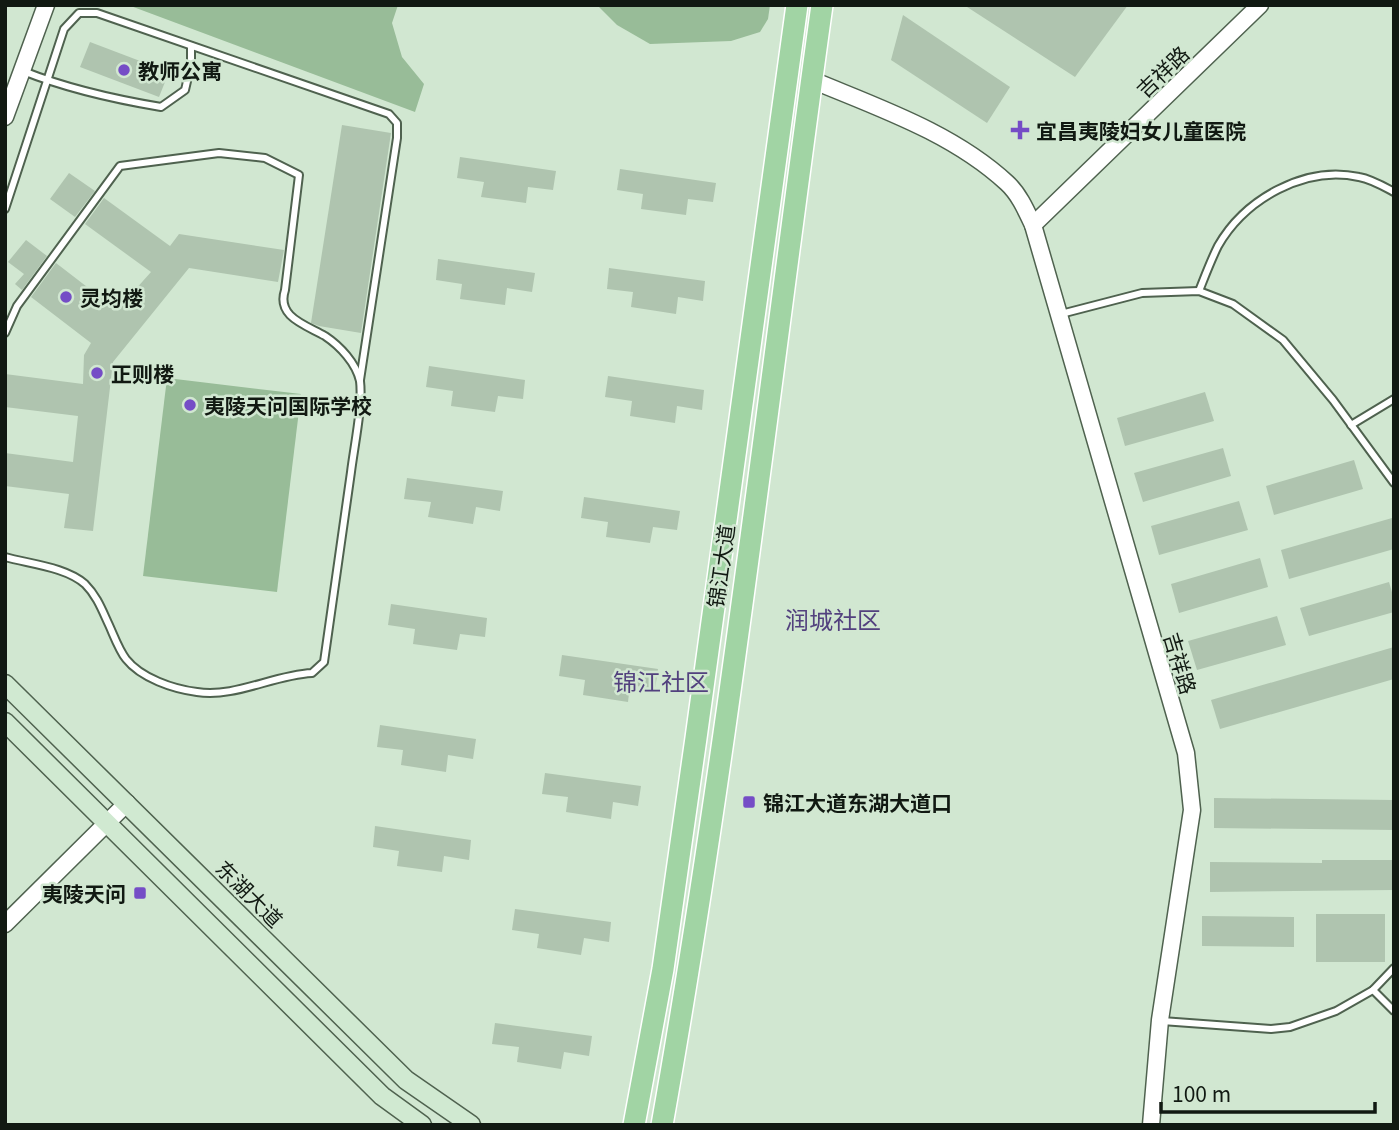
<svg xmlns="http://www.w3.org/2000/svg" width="1399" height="1130" font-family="Georgia,'Noto Sans SC',serif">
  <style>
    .green { fill: #98bc98 }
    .building { fill: #afc4af }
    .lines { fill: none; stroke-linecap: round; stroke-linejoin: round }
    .service-casing { stroke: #4f624f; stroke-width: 10 }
    .tertiary-casing { stroke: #4f624f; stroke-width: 19 }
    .secondary-casing { stroke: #4f624f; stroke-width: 21 }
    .primary-casing { stroke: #fff; stroke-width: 24 }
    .service { stroke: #fff; stroke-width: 6 }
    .tertiary { stroke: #fff; stroke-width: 16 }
    .secondary { stroke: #d0e9d1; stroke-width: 18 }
    .primary { stroke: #a1d4a4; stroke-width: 21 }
    .poi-dot { fill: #754dc6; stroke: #d1e7d1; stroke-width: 2.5 }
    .labels { text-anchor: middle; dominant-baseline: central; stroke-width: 5; stroke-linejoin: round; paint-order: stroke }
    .poi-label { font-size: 21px; font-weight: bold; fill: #111912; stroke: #d1e7d1; text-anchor: start }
    .street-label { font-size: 21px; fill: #111912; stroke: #d1e7d1 }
    .quarter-label { font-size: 24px; fill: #52417e; stroke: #d1e7d1 }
  </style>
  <rect width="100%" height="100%" fill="#d1e7d1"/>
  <!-- green -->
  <g class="green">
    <path d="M 128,5 L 398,5 L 392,23 L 402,57 L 424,84 L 415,112 Z"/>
    <path d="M 597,5 L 770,5 L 768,19 L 760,32 L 731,41 L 650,44 L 617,25 Z"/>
    <path d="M 167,378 L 301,394 L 277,592 L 143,576 Z"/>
  </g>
  <!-- building -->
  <g class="building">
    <path d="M 964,5 L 1128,5 L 1075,77 Z"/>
    <path d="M 903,15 L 1010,87 L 987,123 L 891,60 Z"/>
    <path d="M 90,42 L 169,72 L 159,97 L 80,67 Z"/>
    <path d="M 342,125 L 391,133 L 361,333 L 319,326 L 311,323 Z"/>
    <path d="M 460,157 L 556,171 L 553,190 L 528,187 L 526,203 L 481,197 L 484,182 L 457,178 Z"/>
    <path d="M 620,169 L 716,183 L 713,202 L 688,199 L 686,215 L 641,209 L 643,194 L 617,190 Z"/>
    <path d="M 69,173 L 95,191 L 75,217 L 50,199 Z"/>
    <path d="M 104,198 L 170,246 L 179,234 L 284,250 L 278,282 L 189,268 L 113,362 L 93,531 L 64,528 L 69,494 L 5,486 L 5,453 L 73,462 L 78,416 L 5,407 L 5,374 L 83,384 L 84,355 L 91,343 L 31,297 L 56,263 L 117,310 L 151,272 L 85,224 Z"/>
    <path d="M 26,240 L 47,256 L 22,290 L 15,284 L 24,274 L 8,262 Z"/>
    <path d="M 438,259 L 535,273 L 532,292 L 507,288 L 505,305 L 460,299 L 462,284 L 436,280 Z"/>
    <path d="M 609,268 L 705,281 L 703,301 L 678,297 L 676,314 L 631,307 L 633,292 L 607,289 Z"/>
    <path d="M 429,366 L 525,380 L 523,399 L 498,396 L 495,412 L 451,406 L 453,391 L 426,387 Z"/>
    <path d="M 608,376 L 704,390 L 702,410 L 677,406 L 675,423 L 630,416 L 632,401 L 605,397 Z"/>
    <path d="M 1205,392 L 1214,421 L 1125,446 L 1117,418 Z"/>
    <path d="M 1223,448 L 1231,476 L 1143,502 L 1134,473 Z"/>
    <path d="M 1354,460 L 1363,489 L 1274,515 L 1266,486 Z"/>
    <path d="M 407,478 L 503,491 L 500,511 L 476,507 L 473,524 L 428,517 L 431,502 L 404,499 Z"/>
    <path d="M 584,497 L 680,511 L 677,530 L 653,527 L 650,543 L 606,537 L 608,522 L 581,518 Z"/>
    <path d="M 1239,501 L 1248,530 L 1159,555 L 1151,526 Z"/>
    <path d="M 1392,518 L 1394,549 L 1289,579 L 1281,550 Z"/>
    <path d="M 1260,558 L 1268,587 L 1179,613 L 1171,584 Z"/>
    <path d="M 1389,582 L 1394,599 L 1394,612 L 1309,636 L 1300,608 Z"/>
    <path d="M 391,604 L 487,618 L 485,637 L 460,634 L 457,650 L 413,644 L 415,629 L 388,625 Z"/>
    <path d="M 1277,616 L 1286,645 L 1197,670 L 1188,641 Z"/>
    <path d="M 1394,647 L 1394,679 L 1220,729 L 1211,700 Z"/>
    <path d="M 562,655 L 658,669 L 655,689 L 630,685 L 628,702 L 583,695 L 585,680 L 559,676 Z"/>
    <path d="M 380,725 L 476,739 L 473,759 L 448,755 L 446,772 L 401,765 L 403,750 L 377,747 Z"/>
    <path d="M 545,773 L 641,786 L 638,806 L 613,802 L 611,819 L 566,812 L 568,797 L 542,794 Z"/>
    <path d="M 1214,798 L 1394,800 L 1394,830 L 1214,828 Z"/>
    <path d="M 375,826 L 471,840 L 469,860 L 444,856 L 442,872 L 397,866 L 399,851 L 373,847 Z"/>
    <path d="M 1322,860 L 1394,860 L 1394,890 L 1210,892 L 1210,862 L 1322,863 Z"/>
    <path d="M 515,909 L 611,922 L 609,942 L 584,938 L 581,955 L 537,948 L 539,934 L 512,930 Z"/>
    <rect x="1316" y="914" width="69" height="48"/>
    <path d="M 1202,916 L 1294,917 L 1294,947 L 1202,946 Z"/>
    <path d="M 495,1023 L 592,1036 L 589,1056 L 564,1052 L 561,1069 L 517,1062 L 519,1047 L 492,1044 Z"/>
  </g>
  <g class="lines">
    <defs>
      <g id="service">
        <path d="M 23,71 C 68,89 113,99 161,107 L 185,90 L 191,64 L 191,46"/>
        <path d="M 5,209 L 64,29 L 79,13 L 97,13 L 389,114 L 397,123 L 397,138 L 360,380"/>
        <path d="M 1199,291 C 1205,276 1211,260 1218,246 C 1245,199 1305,165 1359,177 C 1371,179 1383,186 1394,192"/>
        <path d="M 1061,314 L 1142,293 L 1199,291 L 1233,304 L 1283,340 L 1333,400 L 1394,483"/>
        <path d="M 5,333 L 17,306 L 120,166 L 219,153 L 265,158 L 299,175 L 285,290 C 276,317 306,325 325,336 C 340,346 356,363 360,381 C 363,405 354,447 351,472 C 342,535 333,598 324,662 L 312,673 C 273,675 235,698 197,692 C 173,689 141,678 126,659 C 119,650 114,636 109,625 C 102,610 97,596 85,584 C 66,567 30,564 5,557"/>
        <path d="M 1351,425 L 1394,399"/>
        <path d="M 1373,990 L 1394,1011"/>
        <path d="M 1162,1021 L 1271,1029 L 1290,1027 L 1336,1011 L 1373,990 L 1394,968"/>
      </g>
      <g id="tertiary">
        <path d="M 812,80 C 879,108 953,133 1007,183 C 1019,194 1026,210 1033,225 L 1186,753 L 1192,810 L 1160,1020 L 1151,1125"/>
        <path d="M 5,117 L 46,5"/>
        <path d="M 1033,225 L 1260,5"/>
        <path d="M 5,924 L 127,803"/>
      </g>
      <g id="secondary">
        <path d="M 5,684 L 406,1080 L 471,1125"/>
        <path d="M 5,722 L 382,1096 L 422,1125"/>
      </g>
      <g id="primary">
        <path d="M 634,1125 L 663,969 L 696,738 L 797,5"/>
        <path d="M 662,1125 C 728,754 770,378 822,5"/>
      </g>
    </defs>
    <!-- service casing -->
    <use href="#service" class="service-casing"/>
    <!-- tertiary casing -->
    <use href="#tertiary" class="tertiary-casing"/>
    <!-- secondary casing -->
    <use href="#secondary" class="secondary-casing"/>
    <!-- primary casing -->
    <use href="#primary" class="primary-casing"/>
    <!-- service -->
    <use href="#service" class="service"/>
    <!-- tertiary -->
    <use href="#tertiary" class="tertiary"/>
    <!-- secondary -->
    <use href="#secondary" class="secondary"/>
    <!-- primary -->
    <use href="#primary" class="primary"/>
  </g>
  <!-- markers -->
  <g class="poi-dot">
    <circle cx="124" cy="70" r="7"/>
    <path d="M1016.5 119.5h7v7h7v7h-7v7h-7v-7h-7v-7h7z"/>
    <circle cx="66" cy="297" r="7"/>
    <circle cx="97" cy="373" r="7"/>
    <circle cx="190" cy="405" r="7"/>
    <rect x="742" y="795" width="14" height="14" rx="3.5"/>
    <rect x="133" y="886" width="14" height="14" rx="3.5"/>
  </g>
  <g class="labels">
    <!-- poi labels -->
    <g class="poi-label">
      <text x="138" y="70">教师公寓</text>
      <text x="1036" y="130">宜昌夷陵妇女儿童医院</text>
      <text x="80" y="297">灵均楼</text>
      <text x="111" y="373">正则楼</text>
      <text x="204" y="405">夷陵天问国际学校</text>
      <text x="763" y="802">锦江大道东湖大道口</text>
      <text x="126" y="893" text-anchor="end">夷陵天问</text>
    </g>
    <!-- street labels -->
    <g class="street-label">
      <text transform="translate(1162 71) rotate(-44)">吉祥路</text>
      <text transform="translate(720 566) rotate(-82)">锦江大道</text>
      <text transform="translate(1181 663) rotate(73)">吉祥路</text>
      <text transform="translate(250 893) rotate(45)">东湖大道</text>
    </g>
    <!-- quarter labels -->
    <g class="quarter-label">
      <text x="833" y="618">润城社区</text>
      <text x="661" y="680">锦江社区</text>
    </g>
  </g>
  <!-- border -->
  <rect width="1399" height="1130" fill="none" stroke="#111912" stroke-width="14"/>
  <!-- scale -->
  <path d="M1161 1102v10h214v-10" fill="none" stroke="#111912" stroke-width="3.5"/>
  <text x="1172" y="1102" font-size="21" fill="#111912" stroke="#d1e7d1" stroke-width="5" paint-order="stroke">100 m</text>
</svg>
